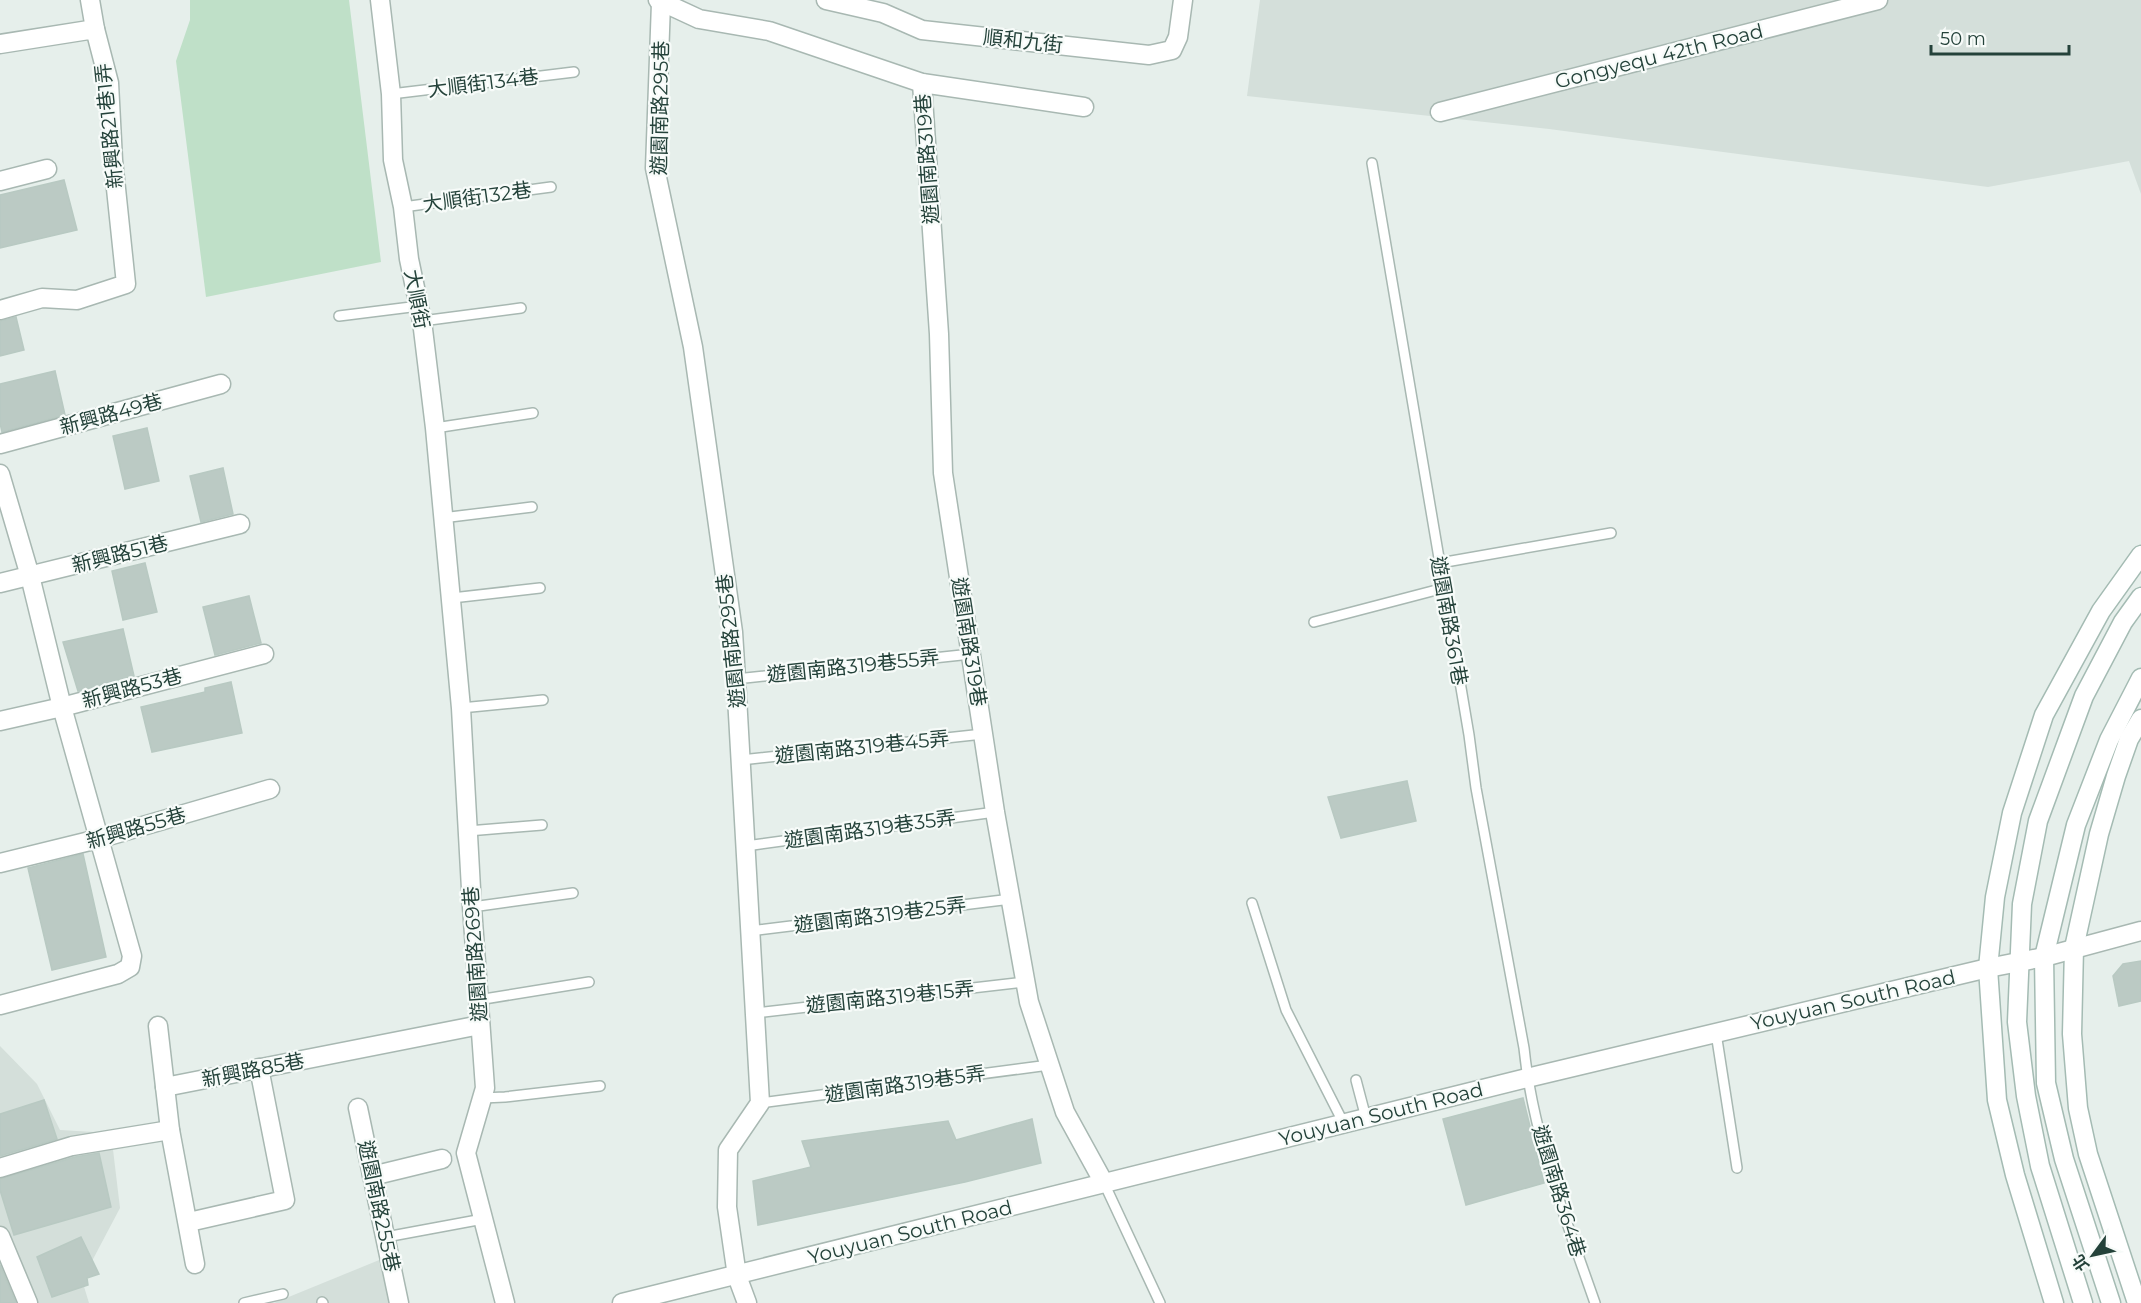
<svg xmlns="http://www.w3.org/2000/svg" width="2141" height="1303" font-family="Montserrat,'Noto Sans TC',sans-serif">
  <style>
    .built { fill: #d4dfda }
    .green { fill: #bfe0c8 }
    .building { fill: #bbcac4; stroke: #b8c9c2; stroke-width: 1.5 }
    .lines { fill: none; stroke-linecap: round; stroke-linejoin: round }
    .service-casing { stroke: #a8b8b2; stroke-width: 12 }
    .minor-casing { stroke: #a8b8b2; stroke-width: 21 }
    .tertiary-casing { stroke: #a8b8b2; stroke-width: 21 }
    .secondary-casing { stroke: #a4bbb3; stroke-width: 21 }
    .service { stroke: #fff; stroke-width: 9 }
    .minor { stroke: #fff; stroke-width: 18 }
    .tertiary { stroke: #fff; stroke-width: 18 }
    .secondary { stroke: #fff; stroke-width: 18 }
    .labels { text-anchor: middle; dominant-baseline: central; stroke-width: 4.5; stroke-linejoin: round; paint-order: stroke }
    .street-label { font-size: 20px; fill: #24423a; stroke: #f7fbf9 }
  </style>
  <rect width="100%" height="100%" fill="#e6efeb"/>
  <!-- built -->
  <g class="built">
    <path d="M 1260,0 L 2141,0 L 2141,194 L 2129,161 L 1988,187 L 1549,129 L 1247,96 Z"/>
    <path d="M 0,1046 L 37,1084 L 60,1130 L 111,1133 L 120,1208 L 82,1280 L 89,1303 L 0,1303 Z"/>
    <path d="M 389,1256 L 400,1303 L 274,1303 Z"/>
  </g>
  <!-- green -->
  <path class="green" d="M 190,0 L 349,0 L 381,262 L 206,297 L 176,61 L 190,20 Z"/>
  <!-- building -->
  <g class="building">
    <path d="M 64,180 L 77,230 L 0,248 L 0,195 Z"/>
    <path d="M 16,317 L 24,350 L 0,356 L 0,321 Z"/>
    <path d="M 55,371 L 65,415 L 2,432 L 0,423 L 0,384 Z"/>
    <path d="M 147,428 L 159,481 L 125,489 L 113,436 Z"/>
    <path d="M 223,468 L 233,514 L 201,522 L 190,476 Z"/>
    <path d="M 145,563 L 157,612 L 123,620 L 112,571 Z"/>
    <path d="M 249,596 L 261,643 L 215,655 L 203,607 Z"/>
    <path d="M 123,629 L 134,676 L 78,691 L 63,642 Z"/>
    <path d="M 231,682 L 242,733 L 152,752 L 141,707 L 205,692 L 205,688 Z"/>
    <path d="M 1407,781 L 1416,821 L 1341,838 L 1328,797 Z"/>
    <path d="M 83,854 L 106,957 L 52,970 L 28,868 Z"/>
    <path d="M 2141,961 L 2141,1001 L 2119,1006 L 2113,976 L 2123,964 Z"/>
    <path d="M 1523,1098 L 1544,1183 L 1466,1205 L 1443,1119 Z"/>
    <path d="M 44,1100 L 57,1139 L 0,1156 L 0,1114 Z"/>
    <path d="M 1032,1119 L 1041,1163 L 965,1182 L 758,1225 L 753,1181 L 811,1167 L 802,1141 L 948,1121 L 956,1140 Z"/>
    <path d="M 99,1153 L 111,1207 L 14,1235 L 0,1190 L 0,1179 L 75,1157 Z"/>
    <path d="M 81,1237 L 99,1274 L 87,1278 L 88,1285 L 52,1297 L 37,1257 Z"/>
    <path d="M 0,1265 L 16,1303 L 0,1303 Z"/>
  </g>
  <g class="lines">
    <defs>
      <g id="service">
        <path d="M 391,94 L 574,72"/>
        <path d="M 1372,163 L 1469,735 L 1476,788 L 1524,1048 C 1533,1136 1566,1220 1595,1303"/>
        <path d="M 403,207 L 551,187"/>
        <path d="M 339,316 L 419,306"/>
        <path d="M 422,321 L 521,308"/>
        <path d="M 435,428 L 533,413"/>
        <path d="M 442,518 L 532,507"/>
        <path d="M 1440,563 L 1611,533"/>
        <path d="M 452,598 L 540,588"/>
        <path d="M 1314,622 L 1444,588"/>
        <path d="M 736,679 L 971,654"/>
        <path d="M 461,708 L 543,700"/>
        <path d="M 741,760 L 983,734"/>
        <path d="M 468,831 L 542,825"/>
        <path d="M 746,846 L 995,812"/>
        <path d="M 1252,903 L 1286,1010 L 1344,1124"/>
        <path d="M 472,907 L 573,893"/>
        <path d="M 750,931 L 1011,899"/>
        <path d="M 478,1000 L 589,982"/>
        <path d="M 755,1013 L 1025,982"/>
        <path d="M 1716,1033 L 1737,1168"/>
        <path d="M 1356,1080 L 1366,1118"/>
        <path d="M 482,1098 L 505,1097 L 600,1086"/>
        <path d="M 760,1103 L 1049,1065"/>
        <path d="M 1104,1183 L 1160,1303"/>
        <path d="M 386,1237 L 483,1219"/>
        <path d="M 322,1302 L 323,1303"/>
        <path d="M 244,1303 L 283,1294"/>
      </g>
      <g id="minor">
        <path d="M 90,0 L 95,29"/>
        <path d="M 380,0 L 391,94 L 393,160 L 403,207 L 409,259 L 422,321 L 435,428 L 461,708 L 472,907 L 485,1088 L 466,1153 L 505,1303"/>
        <path d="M 658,0 L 699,19 L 769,31 L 922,83 L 1084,107"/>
        <path d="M 826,0 L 883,13 L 922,30 L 1149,55 L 1172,50 L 1178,37 L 1183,0"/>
        <path d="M 661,3 L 655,168 L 693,347 L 733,632 L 736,679 L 760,1103 L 728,1150 L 727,1207 L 737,1276 L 747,1303"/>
        <path d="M 0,44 L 95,29 L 109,83 L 113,160 L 126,284 L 77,300 L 42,298 L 0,310"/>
        <path d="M 922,83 L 939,334 L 943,473 L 995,812 L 1029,1002 L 1065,1112 L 1104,1183"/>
        <path d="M 1440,112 L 1878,0"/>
        <path d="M 0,181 L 47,169"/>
        <path d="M 0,444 L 221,384"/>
        <path d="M 0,474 L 30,576 L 62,707 L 132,956 L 130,967 L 118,974 L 0,1005"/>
        <path d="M 0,583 L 240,524"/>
        <path d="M 0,721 L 62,707 L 264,654"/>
        <path d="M 0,863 L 98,839 L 270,789"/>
        <path d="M 158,1026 L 170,1130 L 195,1264"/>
        <path d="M 165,1087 L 480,1025"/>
        <path d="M 358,1108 L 399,1303"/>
        <path d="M 0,1168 L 72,1146 L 170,1130"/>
        <path d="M 372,1176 L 442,1159"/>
        <path d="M 189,1222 L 285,1200 L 259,1068"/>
        <path d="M 0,1236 L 28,1303"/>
      </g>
      <path id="tertiary" d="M 622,1303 L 1527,1078 L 1988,968 L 2044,957 L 2141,931"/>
      <g id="secondary">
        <path d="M 2054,1303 L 2015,1175 L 1997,1100 L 1988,968 L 1995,897 L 2012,813 L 2044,715 L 2101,611 L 2141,555"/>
        <path d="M 2083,1303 L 2040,1166 L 2026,1096 L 2017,1022 L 2022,904 L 2038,821 L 2084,696 L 2123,622 L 2141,597"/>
        <path d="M 2111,1303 L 2064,1159 L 2046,1083 L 2044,957 L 2076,825 L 2109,740 L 2141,678"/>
        <path d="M 2137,1303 L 2088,1154 L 2078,1108 L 2072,1034 L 2074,948 L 2099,834 L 2116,776 L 2129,739 L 2141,719"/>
      </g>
    </defs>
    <!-- service casing -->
    <use href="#service" class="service-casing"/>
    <!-- minor casing -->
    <use href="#minor" class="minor-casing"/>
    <!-- tertiary casing -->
    <use href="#tertiary" class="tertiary-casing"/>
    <!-- secondary casing -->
    <use href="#secondary" class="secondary-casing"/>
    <!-- service -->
    <use href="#service" class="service"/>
    <!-- minor -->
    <use href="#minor" class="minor"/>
    <!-- tertiary -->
    <use href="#tertiary" class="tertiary"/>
    <!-- secondary -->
    <use href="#secondary" class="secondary"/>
  </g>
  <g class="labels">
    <!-- street labels -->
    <g class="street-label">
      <text transform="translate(1023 41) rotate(6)">順和九街</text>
      <text transform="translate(1659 56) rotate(-14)">Gongyequ 42th Road</text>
      <text transform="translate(483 83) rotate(-7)">大順街134巷</text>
      <text transform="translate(660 108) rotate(-89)">遊園南路295巷</text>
      <text transform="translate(109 126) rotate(-96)">新興路21巷1弄</text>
      <text transform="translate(927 159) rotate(-94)">遊園南路319巷</text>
      <text transform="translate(477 197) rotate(-8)">大順街132巷</text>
      <text transform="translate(417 299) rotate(79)">大順街</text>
      <text transform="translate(111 414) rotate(-15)">新興路49巷</text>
      <text transform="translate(120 554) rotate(-14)">新興路51巷</text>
      <text transform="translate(1449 621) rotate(80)">遊園南路361巷</text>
      <text transform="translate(731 641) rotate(-96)">遊園南路295巷</text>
      <text transform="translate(969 642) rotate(81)">遊園南路319巷</text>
      <text transform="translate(853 666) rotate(-6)">遊園南路319巷55弄</text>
      <text transform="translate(132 688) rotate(-15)">新興路53巷</text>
      <text transform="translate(862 747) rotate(-6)">遊園南路319巷45弄</text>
      <text transform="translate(136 828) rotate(-16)">新興路55巷</text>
      <text transform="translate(870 829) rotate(-8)">遊園南路319巷35弄</text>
      <text transform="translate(880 915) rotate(-7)">遊園南路319巷25弄</text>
      <text transform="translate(475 954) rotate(-94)">遊園南路269巷</text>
      <text transform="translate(890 997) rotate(-6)">遊園南路319巷15弄</text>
      <text transform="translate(1853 1000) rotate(-13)">Youyuan South Road</text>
      <text transform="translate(253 1070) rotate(-11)">新興路85巷</text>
      <text transform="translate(905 1084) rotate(-8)">遊園南路319巷5弄</text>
      <text transform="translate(1381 1114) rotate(-14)">Youyuan South Road</text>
      <text transform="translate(1559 1191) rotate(73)">遊園南路364巷</text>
      <text transform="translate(379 1206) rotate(78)">遊園南路255巷</text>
      <text transform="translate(910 1232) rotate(-14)">Youyuan South Road</text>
    </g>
  </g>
  <!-- north arrow -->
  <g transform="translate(2093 1255) rotate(237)" stroke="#f7fbf9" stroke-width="4.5" paint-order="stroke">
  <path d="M0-4.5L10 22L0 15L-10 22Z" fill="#24423a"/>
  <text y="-9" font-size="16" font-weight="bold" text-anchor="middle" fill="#24423a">北</text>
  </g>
  <!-- scale -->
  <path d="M1931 45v9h138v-9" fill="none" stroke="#24423a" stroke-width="3"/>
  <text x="1940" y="45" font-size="18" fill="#24423a" stroke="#f7fbf9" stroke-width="4.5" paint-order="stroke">50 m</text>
</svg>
